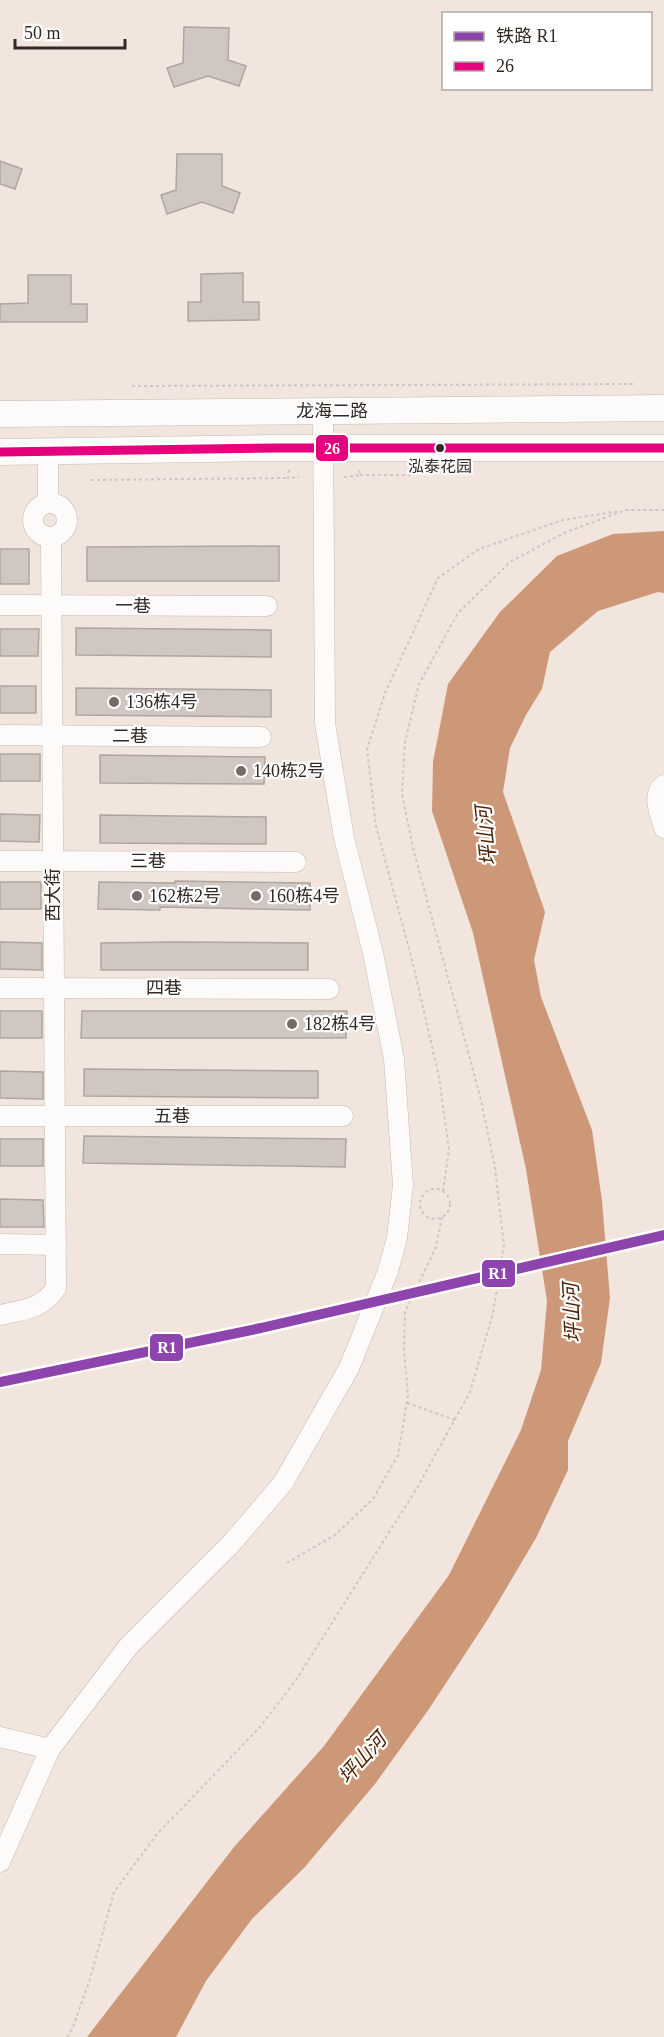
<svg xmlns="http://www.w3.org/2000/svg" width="664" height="2037" font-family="'Times New Roman','Noto Sans SC',serif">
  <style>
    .water { fill: #cd9877 }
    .building { fill: #d1c7c2; stroke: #aea6a0; stroke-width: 1.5 }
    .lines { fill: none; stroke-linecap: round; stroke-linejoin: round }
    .minor-casing { stroke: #c3b9b4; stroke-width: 21 }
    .major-casing { stroke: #c3b9b4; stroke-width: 27 }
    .path { stroke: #ccc7c6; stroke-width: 2; stroke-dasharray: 3 3; stroke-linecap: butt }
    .minor { stroke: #fdfbfa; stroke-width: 20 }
    .major { stroke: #fdfbfa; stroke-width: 26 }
    .bus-1-casing { stroke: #fff; stroke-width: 14 }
    .bus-1 { stroke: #e5007d; stroke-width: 9 }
    .rail-1-casing { stroke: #fff; stroke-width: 15 }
    .rail-1 { stroke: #8e44ad; stroke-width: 10 }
    .bus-dot { fill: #312924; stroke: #fff; stroke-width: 2 }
    .poi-dot { fill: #746b65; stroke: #fff; stroke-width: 2 }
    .labels { text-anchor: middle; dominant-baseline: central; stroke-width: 4.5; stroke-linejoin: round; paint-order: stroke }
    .bus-label { font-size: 16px; fill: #312924; stroke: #fff }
    .street-label { font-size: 18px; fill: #312924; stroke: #fff }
    .poi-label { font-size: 18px; fill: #312924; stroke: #fff; text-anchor: start }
    .water-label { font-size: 20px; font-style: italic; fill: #4f2100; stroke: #fff }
    .line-badge { stroke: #fff; stroke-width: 2 }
    .badge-label { font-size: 16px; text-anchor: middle; font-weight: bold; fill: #fff }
  </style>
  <rect width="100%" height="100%" fill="#f1e5de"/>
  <!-- water -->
  <path class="water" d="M 664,531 L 664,593 L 658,592 L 598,611 L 550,652 L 542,689 L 526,715 L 510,748 L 503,792 L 545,912 L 534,960 L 541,997 L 592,1130 L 602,1201 L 610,1298 L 601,1363 L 568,1441 L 568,1470 L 536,1538 L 488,1619 L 429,1709 L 375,1784 L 304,1868 L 252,1919 L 206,1981 L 176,2037 L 87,2037 L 234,1847 L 324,1746 L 449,1575 L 521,1430 L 541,1370 L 547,1301 L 526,1169 L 473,933 L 432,811 L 433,762 L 448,684 L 500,612 L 557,556 L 613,534 Z"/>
  <!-- building -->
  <g class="building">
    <path d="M 184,27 L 229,28 L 228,60 L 246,66 L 239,86 L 208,76 L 174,87 L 167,68 L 183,63 Z"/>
    <path d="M 177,154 L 222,154 L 222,186 L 240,193 L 233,213 L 202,202 L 167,214 L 161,195 L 176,190 Z"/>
    <path d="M 0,161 L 22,169 L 15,189 L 0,184 Z"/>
    <path d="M 243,273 L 243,302 L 259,302 L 259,320 L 188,321 L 188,302 L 201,302 L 201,274 Z"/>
    <path d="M 28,275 L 71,275 L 71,304 L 87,304 L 87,322 L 0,322 L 0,304 L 28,303 Z"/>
    <path d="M 279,546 L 279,581 L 87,581 L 87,547 Z"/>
    <rect x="0" y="549" width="29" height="35"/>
    <path d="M 76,628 L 271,630 L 271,657 L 76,655 Z"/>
    <path d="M 0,629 L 39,629 L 38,656 L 0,656 Z"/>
    <rect x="0" y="686" width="36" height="27"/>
    <path d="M 76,688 L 271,690 L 271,717 L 76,715 Z"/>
    <rect x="0" y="754" width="40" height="27"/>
    <path d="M 100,755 L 265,757 L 264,784 L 100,783 Z"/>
    <path d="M 0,814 L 40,815 L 39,842 L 0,841 Z"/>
    <path d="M 100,815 L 266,817 L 266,844 L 100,843 Z"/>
    <path d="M 175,881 L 310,883 L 310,910 L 160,907 L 160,910 L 98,909 L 99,882 L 175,883 Z"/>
    <rect x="0" y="882" width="41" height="27"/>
    <path d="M 0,942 L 42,943 L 42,970 L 0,969 Z"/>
    <path d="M 175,942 L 308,943 L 308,970 L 101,970 L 101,943 Z"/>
    <rect x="0" y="1011" width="42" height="27"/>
    <path d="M 82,1011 L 347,1011 L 346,1038 L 81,1038 Z"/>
    <path d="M 84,1069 L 318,1071 L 318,1098 L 84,1096 Z"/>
    <path d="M 0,1071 L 43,1072 L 43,1099 L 0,1098 Z"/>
    <path d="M 84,1136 L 346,1139 L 345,1167 L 83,1163 Z"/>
    <rect x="0" y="1139" width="43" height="27"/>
    <path d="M 0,1199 L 43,1200 L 44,1227 L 0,1227 Z"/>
  </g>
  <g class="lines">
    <defs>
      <g id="minor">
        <path d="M 48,452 L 48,503"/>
        <circle cx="50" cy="520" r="17"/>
        <path d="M 0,605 L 267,606"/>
        <path d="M 0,735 L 261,737"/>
        <path d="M 664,785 C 651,795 660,814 664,828"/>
        <path d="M 0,861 L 296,862"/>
        <path d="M 0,988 L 329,989"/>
        <path d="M 0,1116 L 343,1116"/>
        <path d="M 0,1244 L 56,1245"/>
        <path d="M 0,1315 C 22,1310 43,1309 56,1288 L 51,537"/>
        <path d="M 0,1737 L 50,1749"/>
        <path d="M 0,1862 L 50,1749 L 128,1647 L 230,1545 L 283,1483 L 349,1368 L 388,1271 L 397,1238 L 403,1185 L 394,1059 L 373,953 L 344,838 L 325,723 L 323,411"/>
      </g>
      <g id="major">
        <path d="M 0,414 L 664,408"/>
        <path d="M 0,452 L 279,448 L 664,448"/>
      </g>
    </defs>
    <!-- minor casing -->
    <use href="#minor" class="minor-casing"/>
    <!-- major casing -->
    <use href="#major" class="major-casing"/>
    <!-- path -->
    <g class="path">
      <path d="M 132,386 L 634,384"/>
      <path d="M 289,470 L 288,478 L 299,477"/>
      <path d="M 360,475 L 414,475"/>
      <path d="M 344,477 L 360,475 L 359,468"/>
      <path d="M 91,480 L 288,478"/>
      <circle cx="435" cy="1204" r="15"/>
      <path d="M 443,1191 L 449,1150 L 439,1077 L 413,964 L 376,826 L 367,749 L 385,693 L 438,578 L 479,549 L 563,520 L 620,511"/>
      <path d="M 407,1403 L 455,1420"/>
      <path d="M 287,1563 L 335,1535 L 373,1499 L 398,1455 L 408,1396 L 404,1350 L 405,1312 L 436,1247 L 442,1217"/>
      <path d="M 67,2037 L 73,2027 L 90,1979 L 114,1892 L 157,1834 L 260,1727 L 296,1680 L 417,1488 L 470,1392 L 493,1313 L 504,1245 L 495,1167 L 480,1096 L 413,848 L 402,794 L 405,742 L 419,684 L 458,613 L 510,562 L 566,532 L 626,510 L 664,510"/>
    </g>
    <!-- minor -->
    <use href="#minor" class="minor"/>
    <!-- major -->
    <use href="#major" class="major"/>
    <defs>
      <path id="bus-1" d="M 0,452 L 279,448 L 664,448"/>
    </defs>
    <!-- bus-1 casing -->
    <use href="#bus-1" class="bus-1-casing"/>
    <!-- bus-1 -->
    <use href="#bus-1" class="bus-1"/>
    <defs>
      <path id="rail-1" d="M 0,1382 L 261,1328 L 664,1235"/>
    </defs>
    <!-- rail-1 casing -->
    <use href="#rail-1" class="rail-1-casing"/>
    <!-- rail-1 -->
    <use href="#rail-1" class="rail-1"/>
  </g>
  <!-- markers -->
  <circle class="bus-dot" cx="440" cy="448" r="5"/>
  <g class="poi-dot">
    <circle cx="114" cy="702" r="6"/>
    <circle cx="241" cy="771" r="6"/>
    <circle cx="137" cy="896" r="6"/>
    <circle cx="256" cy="896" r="6"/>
    <circle cx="292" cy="1024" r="6"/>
  </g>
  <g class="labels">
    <!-- bus labels -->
    <g class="bus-label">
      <text x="440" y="466">泓泰花园</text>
    </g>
    <!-- street labels -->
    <g class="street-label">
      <text x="332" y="411">龙海二路</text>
      <text x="133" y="606">一巷</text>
      <text x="130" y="736">二巷</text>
      <text x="148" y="861">三巷</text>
      <text transform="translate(53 895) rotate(-90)">西大街</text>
      <text x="164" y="988">四巷</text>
      <text x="172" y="1116">五巷</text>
    </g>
    <!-- poi labels -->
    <g class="poi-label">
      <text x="126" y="702">136栋4号</text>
      <text x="253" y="771">140栋2号</text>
      <text x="149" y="896">162栋2号</text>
      <text x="268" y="896">160栋4号</text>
      <text x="304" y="1024">182栋4号</text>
    </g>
    <!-- water labels -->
    <g class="water-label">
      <text transform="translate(486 836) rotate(-96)">坪山河</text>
      <text transform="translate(572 1313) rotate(-93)">坪山河</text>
      <text transform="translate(362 1758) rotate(-48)">坪山河</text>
    </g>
  </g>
  <g class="line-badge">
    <rect x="315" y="434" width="34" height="28" rx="6" fill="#e5007d"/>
    <rect x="481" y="1259" width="35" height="29" rx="6" fill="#8e44ad"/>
    <rect x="149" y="1333" width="35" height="29" rx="6" fill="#8e44ad"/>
  </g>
  <g class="badge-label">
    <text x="332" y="454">26</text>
    <text x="498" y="1279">R1</text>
    <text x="167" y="1353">R1</text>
  </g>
  <!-- legend -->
  <rect x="442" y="12" width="210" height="78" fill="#ffffff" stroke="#ada9a7" stroke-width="1.5"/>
  <rect x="454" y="32" width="30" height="9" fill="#8e44ad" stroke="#ada9a7" stroke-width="1.5"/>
  <text x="496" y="42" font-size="18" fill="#312924">铁路 R1</text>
  <rect x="454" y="62" width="30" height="9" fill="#e5007d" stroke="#ada9a7" stroke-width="1.5"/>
  <text x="496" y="72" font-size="18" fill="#312924">26</text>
  <!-- scale -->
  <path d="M15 39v9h110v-9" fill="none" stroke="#312924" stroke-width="3"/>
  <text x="24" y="39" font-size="18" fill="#312924" stroke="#ffffff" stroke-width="4.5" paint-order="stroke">50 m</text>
</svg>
